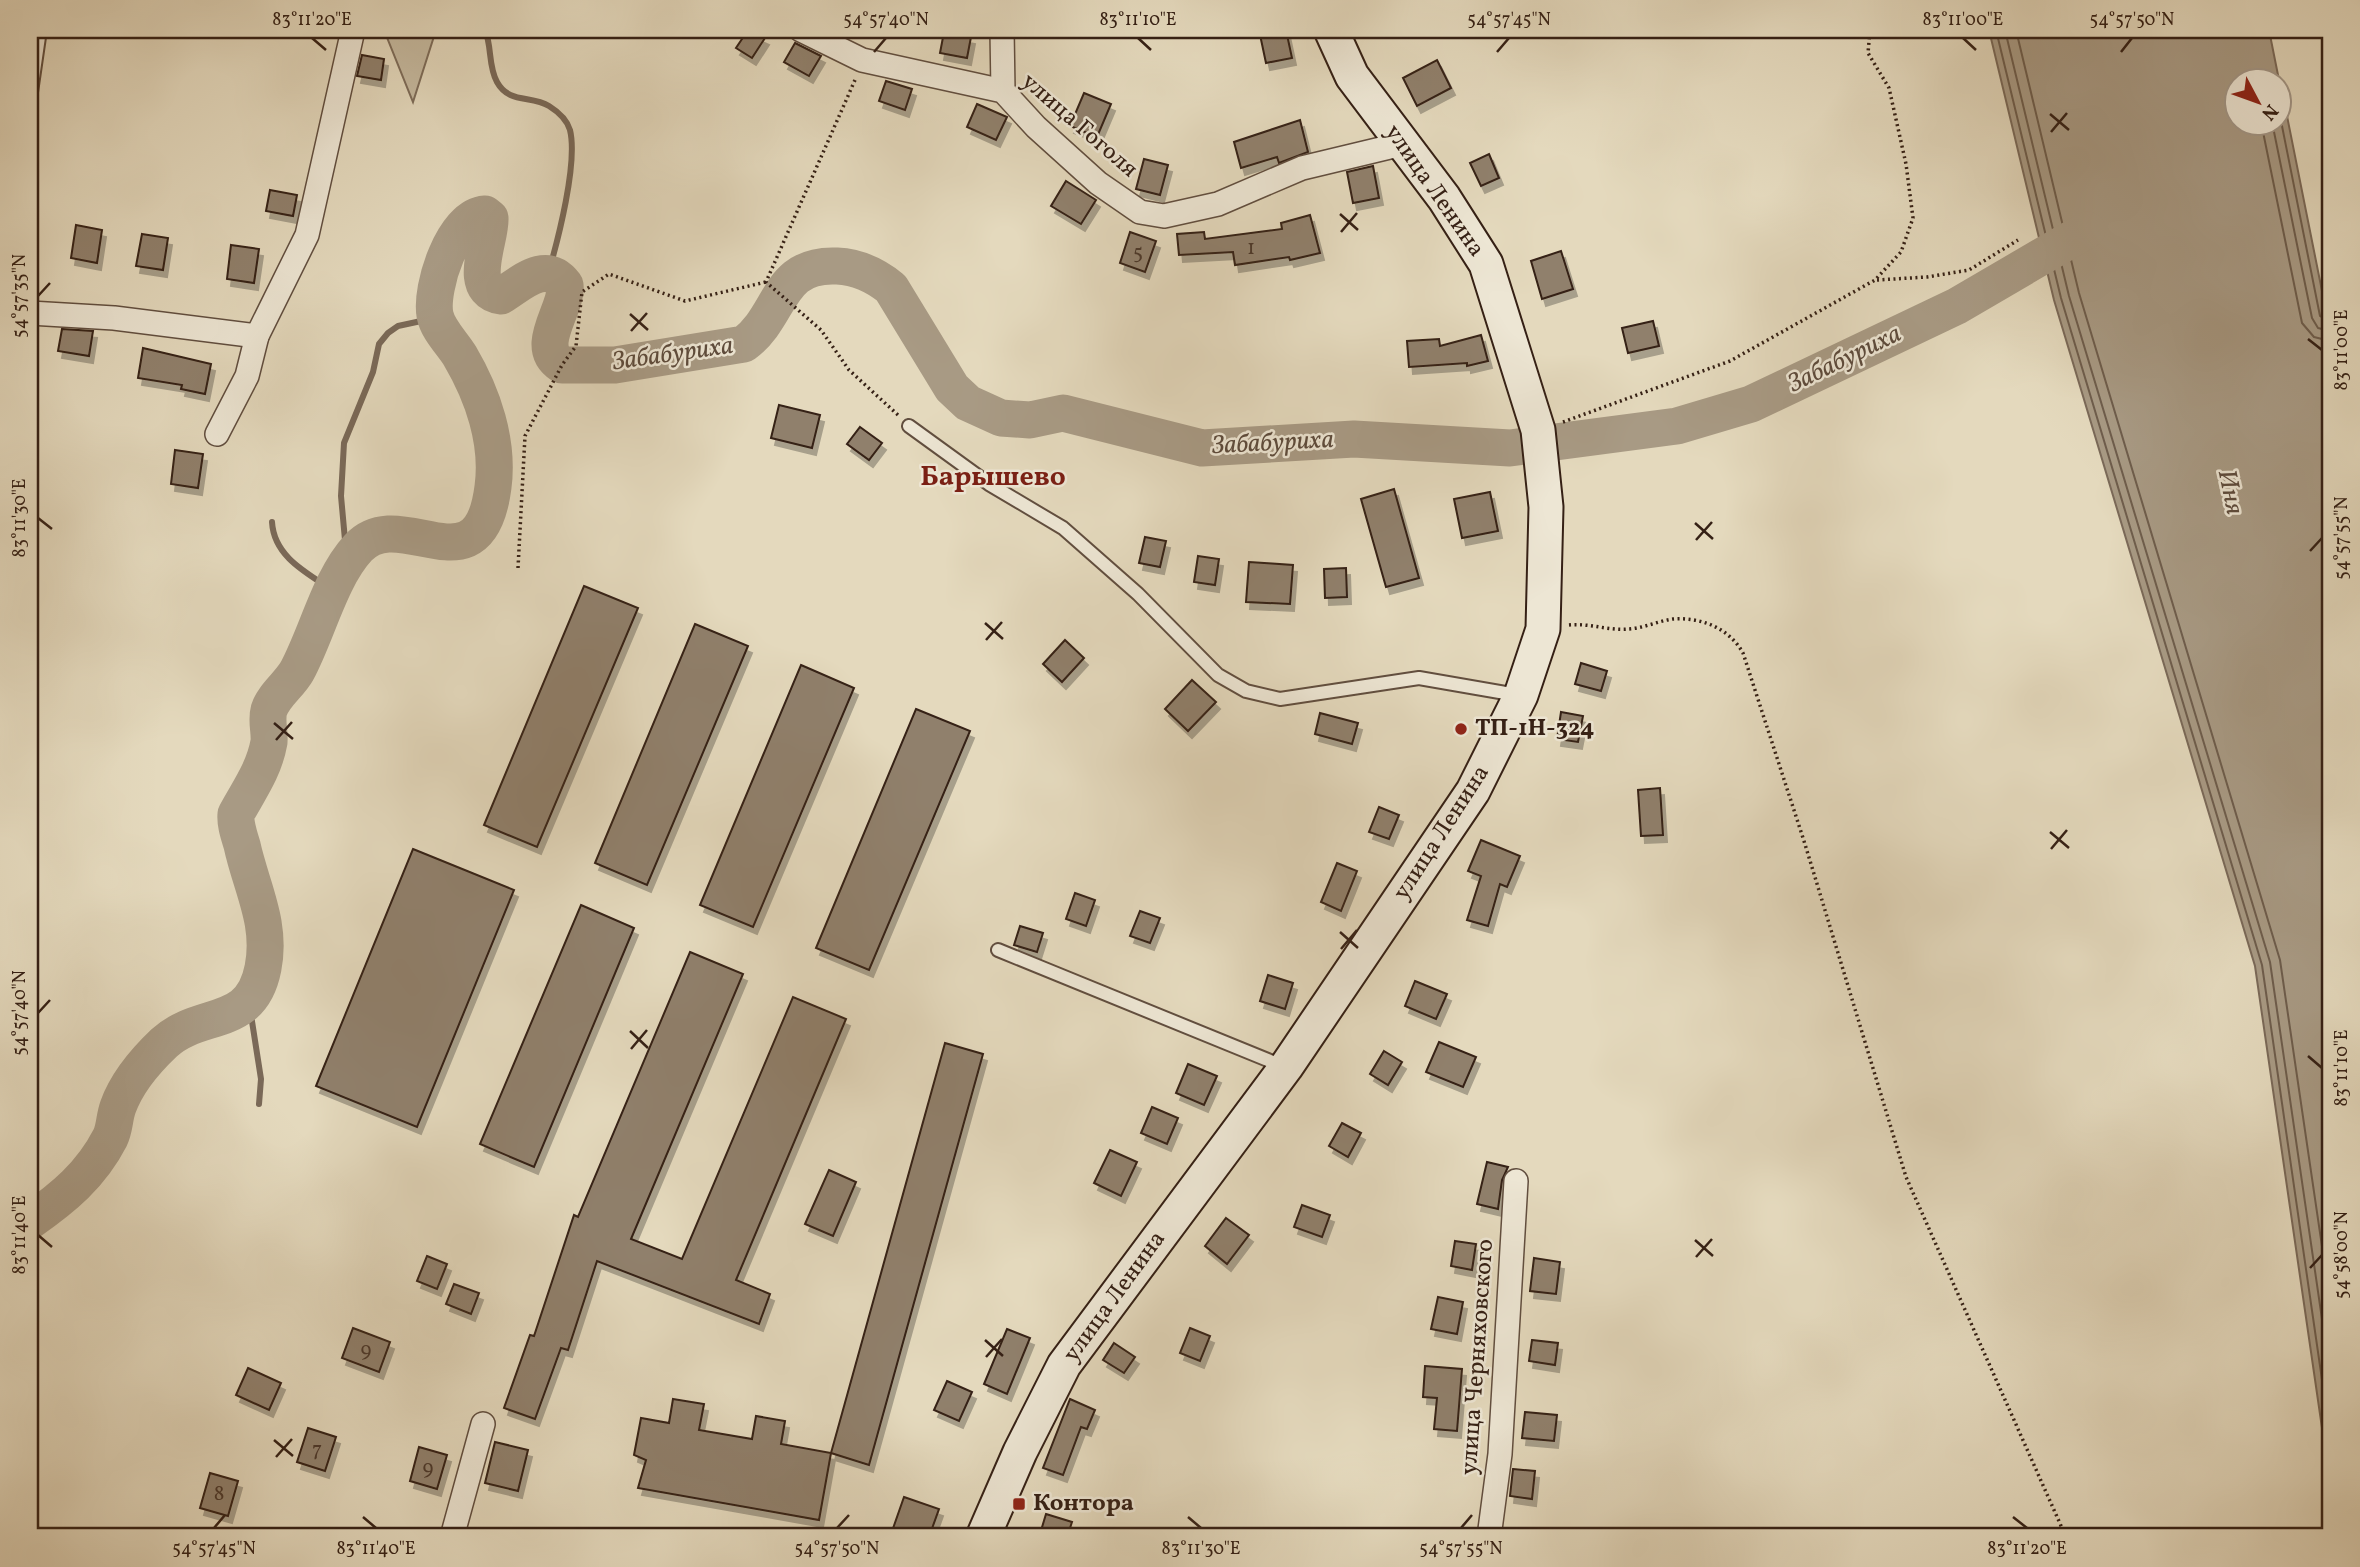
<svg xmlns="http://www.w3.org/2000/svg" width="2360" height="1567" font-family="Vollkorn,serif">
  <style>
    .green { fill: #c6baa0; stroke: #7e6d5a; stroke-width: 2 }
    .water { fill: #a89a84; stroke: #7a6958; stroke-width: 2 }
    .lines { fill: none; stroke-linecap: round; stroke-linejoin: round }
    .shore { stroke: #6e5d4c; stroke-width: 2 }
    .stream { stroke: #7a6958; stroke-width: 6 }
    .river { stroke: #a89a84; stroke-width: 37 }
    .building { fill: #90806c; stroke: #352015; stroke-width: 2; filter: url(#shadow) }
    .lane-casing { stroke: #614e3f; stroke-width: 16 }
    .street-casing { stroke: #614e3f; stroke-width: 26 }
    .secondary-casing { stroke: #352015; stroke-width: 37 }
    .path { stroke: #352015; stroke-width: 3.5; stroke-dasharray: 2 3.5; stroke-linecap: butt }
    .lane { stroke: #ede6d4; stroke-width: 12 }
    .street { stroke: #ede6d4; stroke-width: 23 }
    .secondary { stroke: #ede6d4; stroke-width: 33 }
    .ticks { fill: none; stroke: #352015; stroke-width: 2.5 }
    .poi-dot { fill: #8f2418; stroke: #ede6d4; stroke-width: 2.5 }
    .labels { text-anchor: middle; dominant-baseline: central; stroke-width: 5; stroke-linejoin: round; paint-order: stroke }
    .number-label { font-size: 21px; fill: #4c382b }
    .street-label { font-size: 24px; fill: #352015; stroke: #ede6d4 }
    .poi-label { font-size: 24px; font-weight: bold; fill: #352015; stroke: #ede6d4; text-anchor: start }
    .water-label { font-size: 26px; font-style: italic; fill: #5d4b3c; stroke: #ede6d4 }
    .quarter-label { font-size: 28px; font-weight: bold; fill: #7a1f14; stroke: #ede6d4 }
    .neatline { fill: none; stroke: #352015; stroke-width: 2.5 }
    .ticks-label { font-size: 18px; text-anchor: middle; fill: #352015 }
  </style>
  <defs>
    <filter id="shadow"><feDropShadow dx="4" dy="7" stdDeviation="0" flood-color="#0004"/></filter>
  </defs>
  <rect width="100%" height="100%" fill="#e4d9bd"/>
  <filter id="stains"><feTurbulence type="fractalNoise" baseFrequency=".00286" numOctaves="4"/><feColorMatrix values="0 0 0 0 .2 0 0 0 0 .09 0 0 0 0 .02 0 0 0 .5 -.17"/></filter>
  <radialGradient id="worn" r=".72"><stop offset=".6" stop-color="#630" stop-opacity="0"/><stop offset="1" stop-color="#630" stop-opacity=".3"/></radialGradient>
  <!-- green -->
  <path class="green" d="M 384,30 L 436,30 L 413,102 Z"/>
  <!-- water -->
  <path class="water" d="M 1989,30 L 2269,30 L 2279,80 L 2238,80 L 2238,122 L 2280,122 L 2280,81 L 2330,331 L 2330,1483 L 2255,966 L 2054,300 Z"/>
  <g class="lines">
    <!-- shore -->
    <g class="shore">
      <path d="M 1996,30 L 2061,298 L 2262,965 L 2330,1435"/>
      <path d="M 2005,30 L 2069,296 L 2270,962 L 2330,1374"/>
      <path d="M 2016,30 L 2079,293 L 2280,960 L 2330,1301"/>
      <path d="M 2280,116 L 2320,316 L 2330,322"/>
      <path d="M 2261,122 L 2302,323 L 2314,337 L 2330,341"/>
      <path d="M 2272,122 L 2312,318 L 2318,328 L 2330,331"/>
    </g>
    <!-- stream -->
    <g class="stream">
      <path d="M 485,30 C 492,46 488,66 497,82 C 509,104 531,95 549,106 C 557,111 567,120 570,130 C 578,163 558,240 548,274"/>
      <path d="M 272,522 C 274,557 307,573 334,591"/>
      <path d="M 347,562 L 341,496 L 344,443 L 373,372 L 379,344 L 388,333 L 398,326 L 435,318"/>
      <path d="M 249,1002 L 261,1079 L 259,1104"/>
    </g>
    <!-- river -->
    <path class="river" d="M 30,1221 C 63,1198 91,1175 110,1138 C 115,1128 114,1118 118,1107 C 127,1082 145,1061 164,1043 C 201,1009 251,1030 263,968 C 272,923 251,887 242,845 C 239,835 235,824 236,814 C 249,790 264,770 269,742 C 270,731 266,721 269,710 C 274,695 289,685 297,671 C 317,634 330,578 358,548 C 401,501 479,596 493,487 C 499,442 483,395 460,356 C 452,343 438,330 435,315 C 430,288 453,216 485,214 L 490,218 C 492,237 465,291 501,296 C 521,284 545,259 565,285 C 568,309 532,346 562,365 L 615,365 L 744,344 C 783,315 776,263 837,266 C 858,267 875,275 891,288 L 952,388 L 968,403 L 1001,418 L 1030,420 L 1063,413 L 1202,448 L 1354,439 L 1510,448 L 1677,426 L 1751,404 L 1957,306 L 2087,230"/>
  </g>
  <!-- building -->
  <g class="building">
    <path d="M 748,30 L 765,38 L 752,58 L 736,48 Z"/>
    <path d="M 1259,30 L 1286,30 L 1292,58 L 1266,63 Z"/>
    <path d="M 944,32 L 971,37 L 967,58 L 940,53 Z"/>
    <path d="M 795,43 L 821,56 L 809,76 L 784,62 Z"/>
    <path d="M 362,55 L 384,59 L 381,80 L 357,76 Z"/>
    <path d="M 1437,60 L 1451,88 L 1417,106 L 1403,78 Z"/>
    <path d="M 886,81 L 912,89 L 905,110 L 879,101 Z"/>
    <path d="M 1084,93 L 1111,104 L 1097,137 L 1070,126 Z"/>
    <path d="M 977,104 L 1007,117 L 996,140 L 967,127 Z"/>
    <path d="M 1300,120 L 1308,152 L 1279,163 L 1277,157 L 1241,168 L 1234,142 Z"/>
    <path d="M 1489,154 L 1499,178 L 1481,186 L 1470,163 Z"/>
    <path d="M 1144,159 L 1168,165 L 1160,195 L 1136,189 Z"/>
    <path d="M 1373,166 L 1379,198 L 1353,203 L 1347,172 Z"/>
    <path d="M 1066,181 L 1096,200 L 1081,224 L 1051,206 Z"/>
    <path d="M 270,190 L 297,195 L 293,216 L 266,211 Z"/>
    <path d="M 1310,215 L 1320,253 L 1290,260 L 1289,257 L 1235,265 L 1233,252 L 1179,255 L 1177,234 L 1204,232 L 1205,239 L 1282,229 L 1281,223 Z"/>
    <path d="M 76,225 L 102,230 L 97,263 L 71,258 Z"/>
    <path d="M 1130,232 L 1156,241 L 1145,272 L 1120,263 Z"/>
    <path d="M 142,234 L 168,238 L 163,270 L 136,266 Z"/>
    <path d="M 231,245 L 259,249 L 254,283 L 227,279 Z"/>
    <path d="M 1561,251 L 1573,289 L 1542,299 L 1531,261 Z"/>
    <path d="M 1653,321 L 1659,346 L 1628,353 L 1622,328 Z"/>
    <path d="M 62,329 L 93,331 L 89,356 L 58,351 Z"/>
    <path d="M 1481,335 L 1488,361 L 1467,366 L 1467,363 L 1409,367 L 1407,341 L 1439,339 L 1440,346 Z"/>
    <path d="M 143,348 L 211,364 L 205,394 L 181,389 L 182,385 L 138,378 Z"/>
    <path d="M 779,405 L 820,415 L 812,448 L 771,438 Z"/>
    <path d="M 860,427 L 882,443 L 869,460 L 847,444 Z"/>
    <path d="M 175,450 L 203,454 L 198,488 L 171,484 Z"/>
    <path d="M 1394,489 L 1419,578 L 1386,587 L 1361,499 Z"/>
    <path d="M 1490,492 L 1498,531 L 1462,538 L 1454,499 Z"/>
    <path d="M 1145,537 L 1166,541 L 1160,567 L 1139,563 Z"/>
    <path d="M 1198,556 L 1219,559 L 1215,585 L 1194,582 Z"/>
    <path d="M 1249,562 L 1293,565 L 1290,604 L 1246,602 Z"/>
    <path d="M 1346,568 L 1347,597 L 1325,598 L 1324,569 Z"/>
    <path d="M 584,586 L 638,608 L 537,847 L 484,825 Z"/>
    <path d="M 695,624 L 748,646 L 647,885 L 595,863 Z"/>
    <path d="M 1065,640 L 1084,658 L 1062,682 L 1043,664 Z"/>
    <path d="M 1581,663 L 1607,671 L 1601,691 L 1575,684 Z"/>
    <path d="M 801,665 L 854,688 L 753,927 L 700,905 Z"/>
    <path d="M 1192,680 L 1216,702 L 1188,731 L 1165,709 Z"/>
    <path d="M 916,709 L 970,731 L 869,970 L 816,948 Z"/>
    <path d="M 1561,712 L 1583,716 L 1578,742 L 1557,739 Z"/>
    <path d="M 1320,713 L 1358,723 L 1352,744 L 1315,734 Z"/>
    <path d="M 1660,788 L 1663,835 L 1641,836 L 1638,790 Z"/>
    <path d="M 1379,807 L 1399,815 L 1389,839 L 1369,832 Z"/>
    <path d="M 1481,840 L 1520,856 L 1507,887 L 1500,884 L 1488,926 L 1467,920 L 1481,876 L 1468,871 Z"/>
    <path d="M 413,849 L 514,890 L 417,1127 L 316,1086 Z"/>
    <path d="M 1337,863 L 1357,871 L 1341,911 L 1321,902 Z"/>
    <path d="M 1075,893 L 1095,900 L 1086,926 L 1066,919 Z"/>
    <path d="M 581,905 L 634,928 L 534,1167 L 480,1144 Z"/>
    <path d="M 1140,911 L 1160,918 L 1150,943 L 1130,936 Z"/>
    <path d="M 1020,926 L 1043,933 L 1037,952 L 1014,945 Z"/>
    <path d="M 690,952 L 743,974 L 631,1239 L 682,1259 L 793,997 L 846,1019 L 736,1280 L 770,1294 L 759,1324 L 597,1261 L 568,1350 L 561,1348 L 535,1419 L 504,1408 L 530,1335 L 534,1336 L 574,1215 L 578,1217 Z"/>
    <path d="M 1268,975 L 1293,983 L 1285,1009 L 1260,1001 Z"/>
    <path d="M 1415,981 L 1447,994 L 1436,1019 L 1405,1006 Z"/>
    <path d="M 1439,1042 L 1476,1057 L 1463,1087 L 1426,1072 Z"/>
    <path d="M 945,1043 L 983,1054 L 869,1465 L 831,1453 Z"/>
    <path d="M 1384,1051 L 1402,1062 L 1388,1085 L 1370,1074 Z"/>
    <path d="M 1188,1064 L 1217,1076 L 1204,1105 L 1176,1093 Z"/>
    <path d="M 1152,1107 L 1178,1118 L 1167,1144 L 1141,1133 Z"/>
    <path d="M 1342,1123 L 1361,1133 L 1348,1157 L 1329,1146 Z"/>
    <path d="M 1110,1150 L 1137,1162 L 1121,1196 L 1094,1183 Z"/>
    <path d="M 1487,1162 L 1508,1167 L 1502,1180 L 1498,1209 L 1477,1204 Z"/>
    <path d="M 829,1170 L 856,1182 L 833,1236 L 805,1224 Z"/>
    <path d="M 1302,1205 L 1330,1215 L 1322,1237 L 1294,1227 Z"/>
    <path d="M 1226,1218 L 1249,1235 L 1227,1264 L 1205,1246 Z"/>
    <path d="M 1455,1241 L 1476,1244 L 1472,1270 L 1451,1266 Z"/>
    <path d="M 427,1256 L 447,1264 L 437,1289 L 417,1281 Z"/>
    <path d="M 1534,1258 L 1560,1262 L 1556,1294 L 1530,1291 Z"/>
    <path d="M 454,1284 L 479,1293 L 471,1314 L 446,1304 Z"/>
    <path d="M 1438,1297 L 1463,1302 L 1457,1334 L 1431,1329 Z"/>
    <path d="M 353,1328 L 390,1342 L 379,1372 L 342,1358 Z"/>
    <path d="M 1190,1328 L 1210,1336 L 1200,1361 L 1180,1353 Z"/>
    <path d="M 1007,1329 L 1030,1338 L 1007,1394 L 984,1384 Z"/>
    <path d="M 1532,1340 L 1558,1343 L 1555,1365 L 1529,1361 Z"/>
    <path d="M 1114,1343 L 1135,1357 L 1124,1373 L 1103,1360 Z"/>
    <path d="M 1425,1366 L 1462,1369 L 1457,1431 L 1434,1429 L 1437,1398 L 1423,1397 Z"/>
    <path d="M 248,1368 L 281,1383 L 269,1410 L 236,1395 Z"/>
    <path d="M 947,1381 L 972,1392 L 959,1421 L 934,1410 Z"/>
    <path d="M 673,1399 L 704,1404 L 699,1430 L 752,1439 L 756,1416 L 785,1421 L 781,1444 L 831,1453 L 819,1520 L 638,1488 L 646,1460 L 634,1455 L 641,1418 L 669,1423 Z"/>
    <path d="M 1070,1399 L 1095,1410 L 1087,1429 L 1081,1427 L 1063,1475 L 1043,1468 Z"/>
    <path d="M 1525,1412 L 1557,1415 L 1554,1441 L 1522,1438 Z"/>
    <path d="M 308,1428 L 336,1437 L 325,1471 L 297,1462 Z"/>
    <path d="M 495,1442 L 528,1450 L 518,1491 L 485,1483 Z"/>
    <path d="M 419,1447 L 447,1455 L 437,1489 L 410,1481 Z"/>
    <path d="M 1513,1469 L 1535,1471 L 1532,1499 L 1510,1496 Z"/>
    <path d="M 210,1473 L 238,1481 L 228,1516 L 200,1508 Z"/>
    <path d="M 904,1497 L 939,1509 L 929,1537 L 890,1537 Z"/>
    <path d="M 1046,1514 L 1072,1522 L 1067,1537 L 1040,1534 Z"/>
  </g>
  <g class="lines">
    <defs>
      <g id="lane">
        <path d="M 30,99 L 40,30"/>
        <path d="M 909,426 L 989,484 L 1063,528 L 1138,594 L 1218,675 L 1246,691 L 1280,699 L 1419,678 L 1517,695"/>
        <path d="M 998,950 L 1285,1067"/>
      </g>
      <g id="street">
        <path d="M 801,30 L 862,60 L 1003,91 L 1036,127 L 1098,183 L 1140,212 L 1164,216 L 1218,204 L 1302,168 L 1402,144"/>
        <path d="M 1002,30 L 1003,91"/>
        <path d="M 30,313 L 114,318 L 257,336"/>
        <path d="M 217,434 L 247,376 L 257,336 L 307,235 L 353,30"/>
        <path d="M 30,1536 L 31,1537"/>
        <path d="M 452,1537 L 483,1424"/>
        <path d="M 1489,1537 L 1500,1454 L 1516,1181"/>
      </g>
      <path id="secondary" d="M 983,1537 L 1020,1452 L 1064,1365 L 1286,1067 L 1473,791 L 1521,695 L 1543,629 L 1546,507 L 1538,430 L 1486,264 L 1444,198 L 1352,76 L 1331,30"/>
    </defs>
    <!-- lane casing -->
    <use href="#lane" class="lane-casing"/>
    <!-- street casing -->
    <use href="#street" class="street-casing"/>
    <!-- secondary casing -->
    <use href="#secondary" class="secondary-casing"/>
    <!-- path -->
    <g class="path">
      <path d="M 390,30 L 398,32 L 415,30"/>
      <path d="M 855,80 L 766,282 L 821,330 L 849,370 L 898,415"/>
      <path d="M 1877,280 L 1927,277 L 1969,270 L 2018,240"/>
      <path d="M 1563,422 L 1730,361 L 1875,280 L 1901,252 L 1913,218 L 1906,164 L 1889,88 L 1868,53 L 1870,30"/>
      <path d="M 518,568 L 525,436 L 562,365 L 576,346 L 582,292 L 609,274 L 685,301 L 766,282"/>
      <path d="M 1569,625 C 1590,623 1609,631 1629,629 C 1644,628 1658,621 1673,619 C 1701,617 1729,628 1743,653 L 1804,841 L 1906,1177 L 2066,1537"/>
    </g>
    <!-- lane -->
    <use href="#lane" class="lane"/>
    <!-- street -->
    <use href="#street" class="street"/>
    <!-- secondary -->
    <use href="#secondary" class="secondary"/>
  </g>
  <!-- ticks -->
  <path class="ticks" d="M 312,38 L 326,50M 1138,38 L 1151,50M 1963,38 L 1976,50M 874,52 L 886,38M 1497,52 L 1509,38M 2121,52 L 2132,38M 2050,114 L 2069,130M 2051,132 L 2067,113M 1340,214 L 1358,230M 1341,232 L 1357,213M 38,296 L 50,283M 630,314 L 648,330M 631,331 L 647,313M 2308,339 L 2322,350M 38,518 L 52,529M 1695,523 L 1713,539M 1696,540 L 1712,522M 2310,551 L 2322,538M 985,623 L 1003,639M 986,640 L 1002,622M 274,723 L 293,739M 276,740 L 292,722M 2050,832 L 2069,848M 2051,849 L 2067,830M 1340,932 L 1358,948M 1341,949 L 1357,930M 38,1013 L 50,1000M 630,1031 L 648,1048M 631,1049 L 647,1030M 2308,1056 L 2322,1068M 38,1235 L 52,1247M 1695,1240 L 1713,1256M 1696,1257 L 1712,1239M 2310,1268 L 2322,1255M 985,1340 L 1003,1356M 986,1357 L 1002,1339M 274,1440 L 293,1456M 276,1457 L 292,1439M 363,1517 L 376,1528M 1188,1517 L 1201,1528M 2013,1517 L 2027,1528M 214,1528 L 225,1515M 837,1528 L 849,1515M 1461,1528 L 1472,1515"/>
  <!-- markers -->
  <g class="poi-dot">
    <circle cx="1461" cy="729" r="7"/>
    <rect x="1012" y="1497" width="14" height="14" rx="3.5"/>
  </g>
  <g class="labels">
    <!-- number labels -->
    <g class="number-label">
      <text x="1251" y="248">1</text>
      <text x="1138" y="252">5</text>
      <text x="366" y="1350">9</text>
      <text x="317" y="1450">7</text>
      <text x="428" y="1468">9</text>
      <text x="219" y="1494">8</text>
    </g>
    <!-- street labels -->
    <g class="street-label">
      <text transform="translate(1079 126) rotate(41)">улица Гоголя</text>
      <text transform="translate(1434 191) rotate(55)">улица Ленина</text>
      <text transform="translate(1442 833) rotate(-57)">улица Ленина</text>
      <text transform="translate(1115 1297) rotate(-54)">улица Ленина</text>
      <text transform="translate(1478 1357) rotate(-86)">улица Черняховского</text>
    </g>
    <!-- poi labels -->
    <g class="poi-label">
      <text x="1475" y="729">ТП-1Н-324</text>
      <text x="1033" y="1504">Контора</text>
    </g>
    <!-- water labels -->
    <g class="water-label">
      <text transform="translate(673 354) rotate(-8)">Забабуриха</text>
      <text transform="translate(1845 359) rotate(-26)">Забабуриха</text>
      <text transform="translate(1273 443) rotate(-3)">Забабуриха</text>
      <text transform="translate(2230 492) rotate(78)">Иня</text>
    </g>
    <!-- quarter labels -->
    <g class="quarter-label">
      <text x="993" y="477">Барышево</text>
    </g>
  </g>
  <!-- margin -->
  <rect width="2360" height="1567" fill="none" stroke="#e4d9bd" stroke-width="77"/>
  <!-- north arrow -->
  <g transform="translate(2258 102) rotate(131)"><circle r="33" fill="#ede6d4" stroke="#a39788" stroke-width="2"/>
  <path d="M0-5L12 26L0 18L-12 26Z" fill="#8f2418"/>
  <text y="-10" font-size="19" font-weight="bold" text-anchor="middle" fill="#352015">N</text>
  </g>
  <rect x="38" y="38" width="2284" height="1490" class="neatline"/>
  <g class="ticks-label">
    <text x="312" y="25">83°11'20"E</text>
    <text x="886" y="25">54°57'40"N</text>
    <text x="1138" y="25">83°11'10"E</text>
    <text x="1509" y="25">54°57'45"N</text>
    <text x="1963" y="25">83°11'00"E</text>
    <text x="2132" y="25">54°57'50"N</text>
    <text transform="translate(19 296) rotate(-90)" y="6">54°57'35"N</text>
    <text transform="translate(2341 350) rotate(-90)" y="6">83°11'00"E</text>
    <text transform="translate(19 518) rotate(-90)" y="6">83°11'30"E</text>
    <text transform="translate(2341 538) rotate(-90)" y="6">54°57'55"N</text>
    <text transform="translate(19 1013) rotate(-90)" y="6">54°57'40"N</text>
    <text transform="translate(2341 1068) rotate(-90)" y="6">83°11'10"E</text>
    <text transform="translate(19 1235) rotate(-90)" y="6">83°11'40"E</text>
    <text transform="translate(2341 1255) rotate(-90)" y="6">54°58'00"N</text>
    <text x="214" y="1554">54°57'45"N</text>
    <text x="376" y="1554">83°11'40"E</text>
    <text x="837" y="1554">54°57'50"N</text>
    <text x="1201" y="1554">83°11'30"E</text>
    <text x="1461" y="1554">54°57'55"N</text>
    <text x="2027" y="1554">83°11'20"E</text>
  </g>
  <rect width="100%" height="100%" filter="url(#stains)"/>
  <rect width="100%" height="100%" fill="url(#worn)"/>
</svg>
